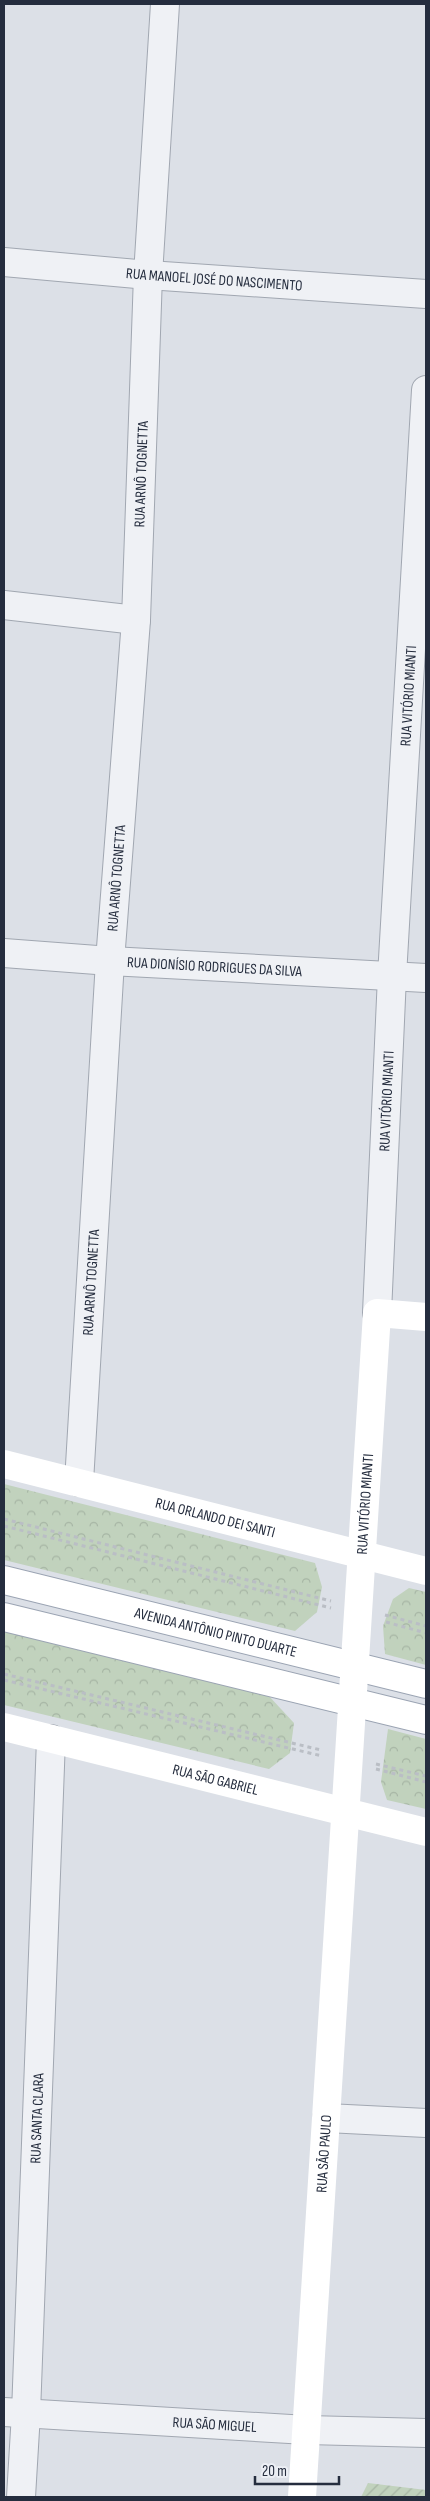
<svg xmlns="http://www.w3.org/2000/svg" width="430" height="2501" font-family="'Sofia Sans Condensed',sans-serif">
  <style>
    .park { fill: url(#park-crowns) }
    .garden { fill: url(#garden-furrows) }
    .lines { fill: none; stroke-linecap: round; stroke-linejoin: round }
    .street-casing { stroke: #a1a7b1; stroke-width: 30 }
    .primary-casing { stroke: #9ba4b3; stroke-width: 30 }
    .path { stroke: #babec5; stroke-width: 3; stroke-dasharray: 4 4; stroke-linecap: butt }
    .street { stroke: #eff1f5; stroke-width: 28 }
    .secondary { stroke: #fff; stroke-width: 28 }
    .primary { stroke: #fff; stroke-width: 28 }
    .labels { text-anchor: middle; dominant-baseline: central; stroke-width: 4; stroke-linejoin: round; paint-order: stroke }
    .street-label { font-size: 15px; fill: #252d3e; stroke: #eceff5 }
  </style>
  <defs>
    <pattern id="park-crowns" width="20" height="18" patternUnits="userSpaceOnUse" patternTransform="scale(1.25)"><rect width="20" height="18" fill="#c1d2bd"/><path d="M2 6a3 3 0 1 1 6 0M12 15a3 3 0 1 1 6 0" fill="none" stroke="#a6b5a4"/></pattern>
    <pattern id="garden-furrows" width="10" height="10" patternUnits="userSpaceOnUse" patternTransform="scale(1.25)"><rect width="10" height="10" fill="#c1d2bd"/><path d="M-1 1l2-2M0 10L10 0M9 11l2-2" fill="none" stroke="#a6b5a4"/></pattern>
  </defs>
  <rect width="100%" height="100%" fill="#dce0e7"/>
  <!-- park -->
  <g class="park">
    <path d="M 4,1484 L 315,1563 L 322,1587 L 317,1612 L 295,1631 L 4,1560 Z"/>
    <path d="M 409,1588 L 426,1592 L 426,1665 L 385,1654 L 383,1626 L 393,1599 Z"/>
    <path d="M 4,1630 L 268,1695 L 294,1723 L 290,1753 L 269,1769 L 4,1705 Z"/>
    <path d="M 388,1729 L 426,1739 L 426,1809 L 387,1800 L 381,1782 Z"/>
  </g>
  <!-- garden -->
  <path class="garden" d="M 368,2483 L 426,2490 L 426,2497 L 361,2497 Z"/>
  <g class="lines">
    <defs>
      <g id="street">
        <path id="s1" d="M 4,262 L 148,275 L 426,294"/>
        <path d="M 4,605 L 136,620"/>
        <path id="s2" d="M 4,953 L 110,961 L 426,978"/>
        <path id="s3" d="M 377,1313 L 392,976 L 426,390"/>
        <path id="s4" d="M 79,1482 L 110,961 L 136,620 L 148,275 L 165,4"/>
        <path d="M 327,2118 L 426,2123"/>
        <path id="s5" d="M 4,2412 L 307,2430 L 426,2433"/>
        <path id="s6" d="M 21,2497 L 26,2413 L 51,1739"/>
      </g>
      <g id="primary">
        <path id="s10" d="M 4,1580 L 426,1684"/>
        <path d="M 4,1617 L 426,1720"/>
      </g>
    </defs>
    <!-- street casing -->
    <use href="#street" class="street-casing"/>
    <!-- primary casing -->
    <use href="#primary" class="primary-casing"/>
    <!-- path -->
    <g class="path">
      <path d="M 4,1519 L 331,1601"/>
      <path d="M 4,1526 L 331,1608"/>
      <path d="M 385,1615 L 426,1626"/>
      <path d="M 386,1622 L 426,1633"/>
      <path d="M 4,1674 L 321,1750"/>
      <path d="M 4,1680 L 322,1756"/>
      <path d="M 376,1764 L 426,1776"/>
      <path d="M 376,1769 L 426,1782"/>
    </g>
    <!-- street -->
    <use href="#street" class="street"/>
    <!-- secondary -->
    <g class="secondary">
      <path id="s7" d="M 4,1464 L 426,1571"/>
      <path id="s8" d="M 4,1727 L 426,1832"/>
      <path id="s9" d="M 302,2497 L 377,1313 L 426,1317"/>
    </g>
    <!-- primary -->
    <use href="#primary" class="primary"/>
  </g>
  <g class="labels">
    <!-- street labels -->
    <g class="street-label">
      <text stroke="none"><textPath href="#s1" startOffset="211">RUA MANOEL JOSÉ DO NASCIMENTO</textPath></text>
      <text stroke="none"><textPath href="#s4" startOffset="1010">RUA ARNÔ TOGNETTA</textPath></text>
      <text stroke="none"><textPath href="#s3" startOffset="618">RUA VITÓRIO MIANTI</textPath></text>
      <text stroke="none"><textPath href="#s4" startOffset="605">RUA ARNÔ TOGNETTA</textPath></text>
      <text stroke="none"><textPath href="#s2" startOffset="211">RUA DIONÍSIO RODRIGUES DA SILVA</textPath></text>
      <text stroke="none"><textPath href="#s3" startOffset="212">RUA VITÓRIO MIANTI</textPath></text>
      <text stroke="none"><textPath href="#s4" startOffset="200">RUA ARNÔ TOGNETTA</textPath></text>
      <text stroke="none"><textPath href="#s9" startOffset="995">RUA VITÓRIO MIANTI</textPath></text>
      <text stroke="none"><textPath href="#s7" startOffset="218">RUA ORLANDO DEI SANTI</textPath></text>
      <text stroke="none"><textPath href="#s10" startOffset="218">AVENIDA ANTÔNIO PINTO DUARTE</textPath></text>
      <text stroke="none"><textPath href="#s8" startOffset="218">RUA SÃO GABRIEL</textPath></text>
      <text stroke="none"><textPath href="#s6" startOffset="379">RUA SANTA CLARA</textPath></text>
      <text stroke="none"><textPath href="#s9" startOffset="344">RUA SÃO PAULO</textPath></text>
      <text stroke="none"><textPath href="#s5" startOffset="211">RUA SÃO MIGUEL</textPath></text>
    </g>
  </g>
  <!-- border -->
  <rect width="430" height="2501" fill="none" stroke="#252d3e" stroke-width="10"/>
  <!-- scale -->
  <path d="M255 2476v8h84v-8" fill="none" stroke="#252d3e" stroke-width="2.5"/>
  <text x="262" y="2476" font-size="15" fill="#252d3e" stroke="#eceff5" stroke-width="4" paint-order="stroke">20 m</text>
</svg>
